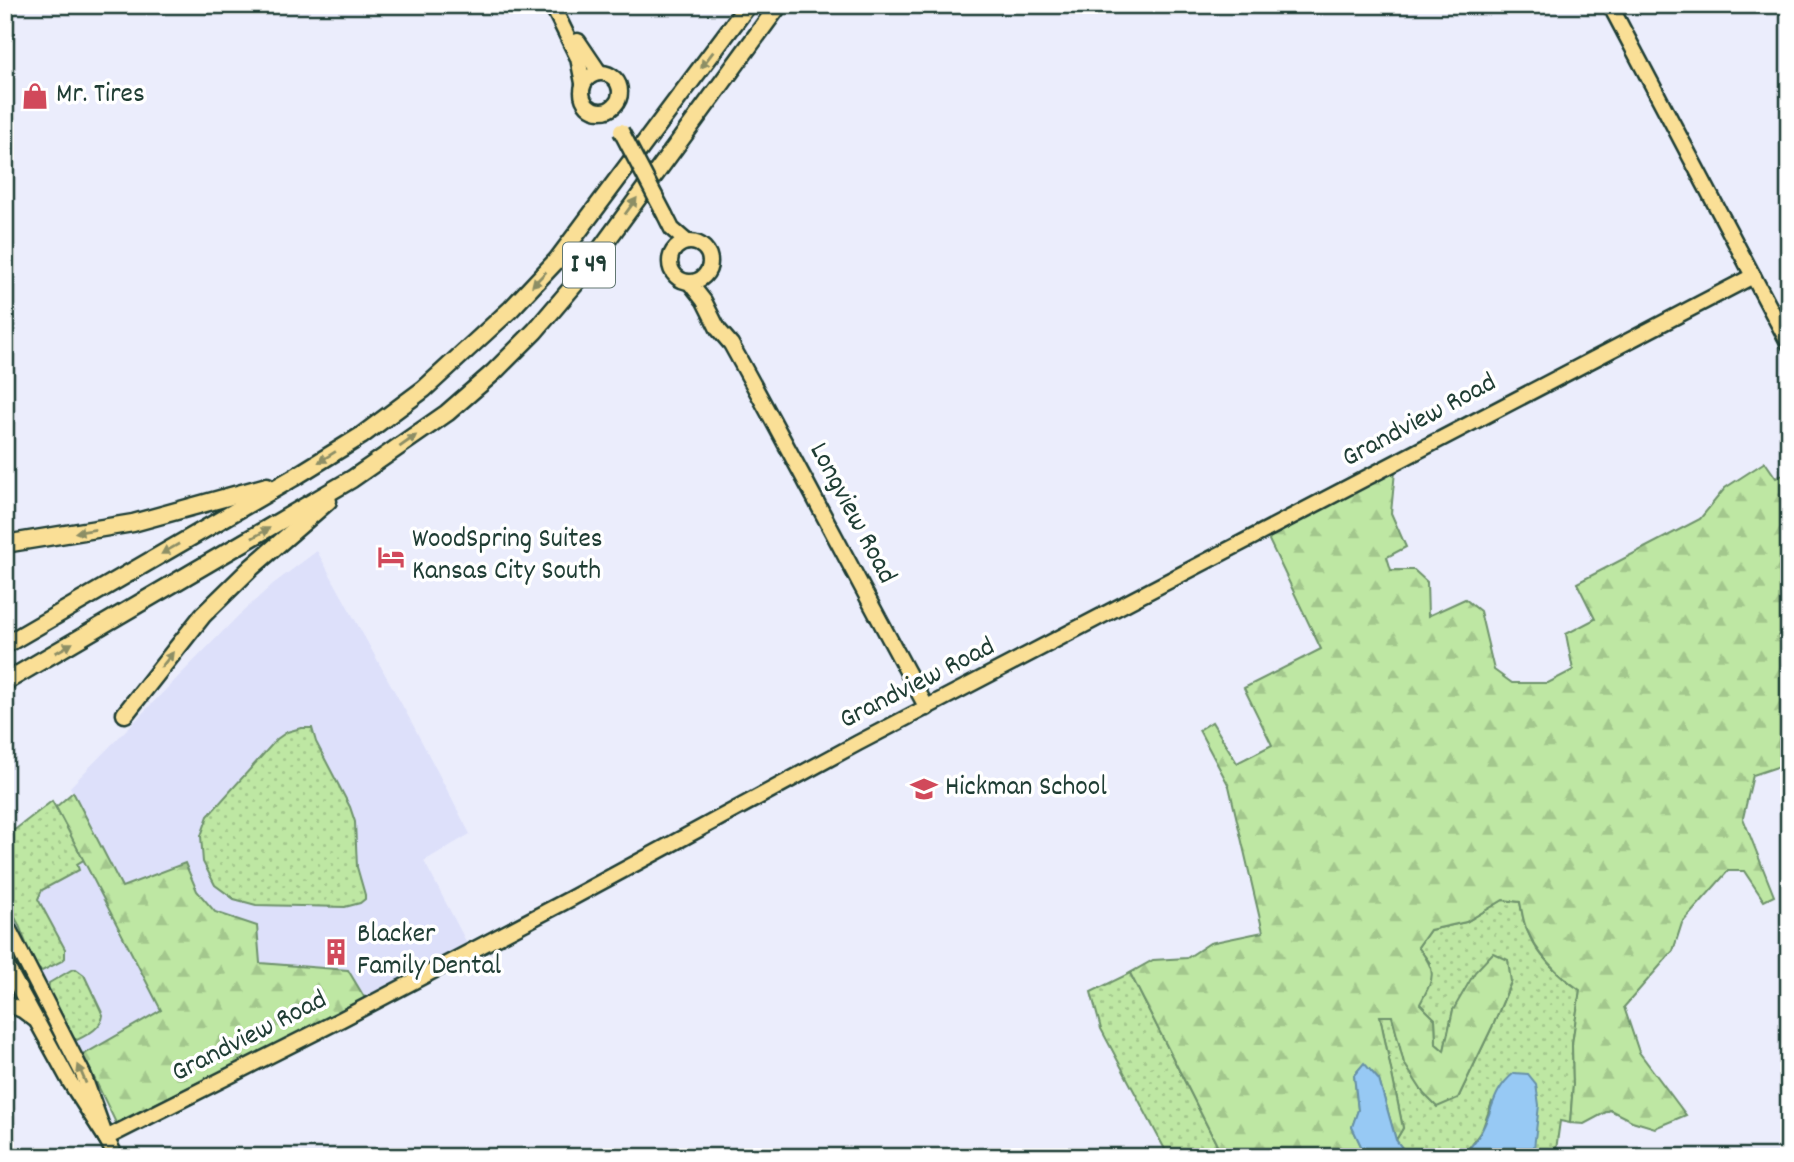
<svg xmlns="http://www.w3.org/2000/svg" width="1794" height="1162" font-family="Dekko,sans-serif">
  <style>
    .built { fill: #dde0fa }
    .grass { fill: url(#grass-dots); stroke: #6e926c; stroke-width: 2 }
    .forest { fill: url(#forest-firs); stroke: #6e926c; stroke-width: 2 }
    .water { fill: #97c9f4; stroke: #6791a7; stroke-width: 2 }
    .lines { fill: none; stroke-linecap: round; stroke-linejoin: round }
    .major-casing { stroke: #1f3d34; stroke-width: 19 }
    .highway-casing { stroke: #1f3d34; stroke-width: 21 }
    .major { stroke: #fadf96; stroke-width: 14 }
    .highway { stroke: #fadf96; stroke-width: 16 }
    .major-bridge-casing { stroke: #1f3d34; stroke-width: 19; stroke-linecap: butt }
    .major-bridge { stroke: #fadf96; stroke-width: 14 }
    .oneway { fill: #8c8e65 }
    .labels { text-anchor: middle; dominant-baseline: central; stroke-width: 7; stroke-linejoin: round; paint-order: stroke }
    .shield { fill: #fff; stroke: #627771; stroke-width: 2 }
    .shield-label { font-size: 26px; font-weight: bold; fill: #1f3d34 }
    .poi-label { font-size: 28px; fill: #1f3d34; stroke: #fff; text-anchor: start }
    .street-label { font-size: 28px; fill: #1f3d34; stroke: #fff }
  </style>
  <defs>
    <pattern id="grass-dots" width="8" height="8" patternUnits="userSpaceOnUse" patternTransform="scale(1.75)"><rect width="8" height="8" fill="#bee7a3"/><path d="M2 2h.1M6 6h.1" fill="none" stroke="#a3c78d" stroke-width="1.8" stroke-linecap="round"/></pattern>
    <pattern id="forest-firs" width="22" height="20" patternUnits="userSpaceOnUse" patternTransform="scale(1.75)"><rect width="22" height="20" fill="#bee7a3"/><path d="M5 1l3.5 6h-7zM16 11l3.5 6h-7z" fill="#a3c78d"/></pattern>
  </defs>
  <rect width="100%" height="100%" fill="#ebedfc"/>
  <filter id="ink" filterUnits="userSpaceOnUse"><feTurbulence type="fractalNoise" baseFrequency=".0143" numOctaves="2"/><feDisplacementMap in="SourceGraphic" scale="14" xChannelSelector="R" yChannelSelector="G"/><feConvolveMatrix kernelMatrix="1 2 1 2 8 2 1 2 1" color-interpolation-filters="sRGB"/></filter>
  <g filter="url(#ink)">
    <!-- built -->
    <g class="built">
      <path d="M 317,551 L 412,723 L 470,834 L 424,861 L 469,947 L 366,1000 L 348,970 L 260,963 L 257,926 L 215,912 L 197,891 L 185,863 L 122,888 L 70,787 L 238,616 L 273,584 Z"/>
      <path d="M 56,807 L 161,1010 L 83,1055 L 5,903 L 5,846 Z"/>
    </g>
    <!-- grass -->
    <g class="grass">
      <path d="M 301,728 L 312,728 L 316,742 L 350,807 L 355,822 L 357,867 L 365,895 L 365,899 L 360,903 L 345,907 L 256,905 L 234,899 L 215,885 L 203,862 L 201,836 L 208,816 L 277,739 L 287,732 Z"/>
      <path d="M 52,801 L 67,828 L 71,829 L 85,859 L 77,864 L 79,870 L 42,890 L 38,899 L 65,949 L 65,958 L 62,961 L 42,971 L 36,968 L 18,923 L 5,900 L 5,835 L 17,828 Z"/>
      <path d="M 1503,900 L 1520,902 C 1522,911 1523,922 1527,930 C 1536,954 1559,976 1580,990 L 1572,1044 L 1573,1084 L 1570,1123 L 1560,1121 L 1555,1157 L 1533,1157 L 1534,1152 L 1492,1102 L 1482,1130 L 1462,1157 L 1409,1157 L 1396,1140 L 1403,1128 L 1380,1016 L 1392,1015 L 1404,1063 L 1458,1098 L 1494,1023 L 1511,982 L 1453,1010 L 1444,1051 L 1436,1044 L 1435,1019 L 1419,1004 L 1430,963 L 1418,947 L 1430,930 L 1466,922 Z"/>
      <path d="M 73,969 L 76,969 L 84,975 L 103,1015 C 102,1028 87,1035 77,1040 L 71,1037 L 48,991 L 49,983 Z"/>
      <path d="M 1130,973 L 1223,1157 L 1169,1157 L 1101,1029 L 1091,992 Z"/>
    </g>
    <!-- forest -->
    <g class="forest">
      <path d="M 1765,462 L 1776,478 L 1789,472 L 1789,763 L 1753,775 L 1743,818 L 1774,896 L 1764,901 L 1744,871 L 1728,871 L 1682,923 L 1673,951 L 1624,1007 L 1639,1052 L 1686,1115 L 1655,1128 L 1632,1121 L 1610,1110 L 1584,1124 L 1570,1123 L 1573,1084 L 1572,1044 L 1580,990 C 1559,976 1537,954 1527,930 C 1523,922 1522,911 1520,902 L 1503,900 L 1466,922 L 1430,930 L 1418,947 C 1438,973 1434,977 1420,1004 L 1435,1019 L 1436,1044 L 1444,1051 L 1453,1010 L 1475,972 L 1493,953 L 1508,960 L 1511,982 L 1494,1023 L 1458,1098 L 1437,1107 L 1424,1094 L 1404,1063 L 1392,1016 L 1380,1016 L 1403,1128 L 1396,1140 L 1379,1080 L 1364,1064 L 1354,1075 L 1358,1110 L 1352,1127 L 1363,1150 L 1364,1157 L 1223,1157 L 1130,973 L 1153,960 L 1187,958 L 1210,943 L 1263,932 L 1229,786 L 1199,730 L 1212,722 L 1237,763 L 1272,745 L 1244,688 L 1321,649 L 1268,538 L 1395,471 L 1391,513 L 1406,547 L 1387,557 L 1391,570 L 1414,570 L 1427,582 L 1428,616 L 1465,599 L 1480,611 L 1494,670 L 1512,683 L 1548,683 L 1573,670 L 1566,634 L 1595,619 L 1577,583 L 1700,519 L 1725,488 Z"/>
      <path d="M 73,792 L 122,887 L 185,863 L 197,891 L 215,912 L 257,926 L 260,963 L 348,970 L 366,1000 L 116,1123 L 83,1055 L 161,1010 L 56,807 Z"/>
    </g>
    <!-- water -->
    <g class="water">
      <path d="M 1364,1063 L 1379,1080 L 1396,1140 L 1409,1157 L 1364,1157 L 1363,1150 L 1352,1127 L 1358,1110 L 1354,1075 Z"/>
      <path d="M 1514,1073 L 1528,1074 L 1536,1084 L 1539,1105 L 1533,1157 L 1462,1157 C 1469,1149 1477,1140 1482,1130 C 1494,1108 1492,1091 1514,1073 Z"/>
    </g>
    <g class="lines">
      <defs>
        <g id="major">
          <path d="M 552,5 L 578,58 L 583,83"/>
          <path d="M 1610,5 L 1789,344"/>
          <path d="M 578,41 L 599,72"/>
          <circle cx="601" cy="92" r="19"/>
          <path d="M 665,215 L 672,229 L 687,242"/>
          <circle cx="690" cy="262" r="20"/>
          <path d="M 690,283 L 704,301 L 718,329 L 731,344 C 798,465 861,587 927,708"/>
          <path d="M 5,922 L 83,1074 L 106,1138"/>
          <path d="M 5,963 L 70,1082 L 106,1138 L 116,1157"/>
          <path d="M 5,1003 L 22,1010 L 34,1019"/>
          <path d="M 106,1138 L 342,1019 L 570,899 L 858,743 L 1753,276"/>
        </g>
        <g id="highway">
          <path d="M 5,544 L 133,523 L 267,486"/>
          <path d="M 5,645 L 293,478 L 361,436 L 424,389 L 511,309 L 557,260 L 748,5"/>
          <path d="M 5,682 L 352,479 L 447,413 L 494,372 L 535,331 L 575,284 L 779,5"/>
          <path d="M 125,714 L 203,615 L 252,567 L 328,501"/>
        </g>
      </defs>
      <!-- major casing -->
      <use href="#major" class="major-casing"/>
      <!-- highway casing -->
      <use href="#highway" class="highway-casing"/>
      <!-- major -->
      <use href="#major" class="major"/>
      <!-- highway -->
      <use href="#highway" class="highway"/>
      <defs>
        <path id="major-bridge" d="M 621,131 L 665,215"/>
      </defs>
      <!-- major-bridge casing -->
      <use href="#major-bridge" class="major-bridge-casing"/>
      <!-- major-bridge -->
      <use href="#major-bridge" class="major-bridge"/>
    </g>
    <!-- one-way arrows -->
    <defs><path id="oneway-solid" d="M-6-.8H1V-3.2L6.5 0L1 3.2V.8H-6Z" transform="scale(1.75)"/></defs>
    <g class="oneway">
      <use href="#oneway-solid" transform="translate(707 60) rotate(127)"/>
      <use href="#oneway-solid" transform="translate(631 206) rotate(-54)"/>
      <use href="#oneway-solid" transform="translate(539 279) rotate(134)"/>
      <use href="#oneway-solid" transform="translate(408 441) rotate(-35)"/>
      <use href="#oneway-solid" transform="translate(327 457) rotate(148)"/>
      <use href="#oneway-solid" transform="translate(85 531) rotate(171)"/>
      <use href="#oneway-solid" transform="translate(261 533) rotate(-30)"/>
      <use href="#oneway-solid" transform="translate(170 549) rotate(150)"/>
      <use href="#oneway-solid" transform="translate(64 648) rotate(-30)"/>
      <use href="#oneway-solid" transform="translate(167 660) rotate(-52)"/>
      <use href="#oneway-solid" transform="translate(82 1074) rotate(-113)"/>
    </g>
  </g>
  <!-- icons -->
  <defs>
    <symbol id="shop-bare" viewBox="-9 -9 18 18"><path d="M-5-2.5h2.3a2.7 3.5 0 0 1 5.4 0H5L5.5 6h-11ZM-1.5-2.5h3a1.5 2.3 0 0 0-3 0Z" fill="#d1495b" stroke="#fff" stroke-width="2.5" paint-order="stroke"/></symbol>
    <symbol id="hotel-bare" viewBox="-9 -9 18 18"><path d="M-6-4.5h1.5V1H6V5H4.5V3h-9V5H-6ZM-4 0a1.8 1.8 0 1 1 3.6 0ZM.5 0V-2.5h3Q6-2.5 6 0Z" fill="#d1495b" stroke="#fff" stroke-width="2.5" paint-order="stroke"/></symbol>
    <symbol id="school-bare" viewBox="-9 -9 18 18"><path d="M0-5L7-2L0 1L-7-2ZM-4 1L0 2.5L4 1V4Q0 6-4 4Z" fill="#d1495b" stroke="#fff" stroke-width="2.5" paint-order="stroke"/></symbol>
    <symbol id="building-bare" viewBox="-9 -9 18 18"><path d="M-4-6H4V6H1V3H-1V6H-4ZM-2.5-4.3h1.7v1.8h-1.7ZM.8-4.3h1.7v1.8H.8ZM-2.5-1h1.7V.8h-1.7ZM.8-1h1.7V.8H.8Z" fill="#d1495b" stroke="#fff" stroke-width="2.5" paint-order="stroke"/></symbol>
  </defs>
  <g fill-rule="evenodd">
    <use href="#shop-bare" x="16" y="77" width="38" height="38"/>
    <use href="#hotel-bare" x="372" y="538" width="38" height="38"/>
    <use href="#school-bare" x="905" y="770" width="38" height="38"/>
    <use href="#building-bare" x="317" y="933" width="38" height="38"/>
  </g>
  <g class="labels">
    <!-- shield labels -->
    <rect class="shield" x="563" y="242.5" width="52" height="45" rx="5"/>
    <g class="shield-label">
      <text x="589" y="265">I 49</text>
    </g>
    <!-- poi labels -->
    <g class="poi-label">
      <text x="56" y="96">Mr. Tires</text>
      <text x="412" y="541">WoodSpring Suites<tspan x="412" dy="32">Kansas City South</tspan></text>
      <text x="945" y="789">Hickman School</text>
      <text x="357" y="936">Blacker<tspan x="357" dy="32">Family Dental</tspan></text>
    </g>
    <!-- street labels -->
    <g class="street-label">
      <text transform="translate(1420 422) rotate(-28)">Grandview Road</text>
      <text transform="translate(851 514) rotate(62)">Longview Road</text>
      <text transform="translate(918 685) rotate(-27)">Grandview Road</text>
      <text transform="translate(250 1038) rotate(-27)">Grandview Road</text>
    </g>
  </g>
  <!-- margin -->
  <rect width="1794" height="1162" fill="none" stroke="#fff" stroke-width="28"/>
  <rect x="14" y="14" width="1766" height="1134" fill="none" stroke="#1f3d34" stroke-width="2.5" filter="url(#ink)"/>
</svg>
